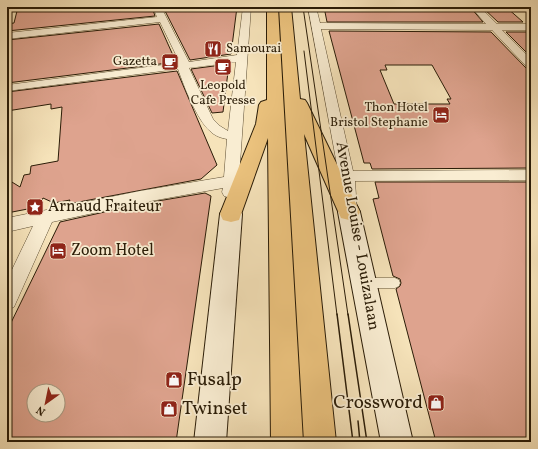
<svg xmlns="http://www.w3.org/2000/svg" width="538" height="449" font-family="Vollkorn,serif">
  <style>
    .building { fill: #dea38e; stroke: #2a1c07; fill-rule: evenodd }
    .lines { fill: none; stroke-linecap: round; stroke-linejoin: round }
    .service-casing { stroke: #5d4e34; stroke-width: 1 }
    .minor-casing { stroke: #5d4e34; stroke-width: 1 }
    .secondary-casing { stroke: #2a1c07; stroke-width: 2 }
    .trunk-casing { stroke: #2a1c07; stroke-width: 2 }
    .service { fill: #f9edd2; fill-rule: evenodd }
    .minor { fill: #f9edd2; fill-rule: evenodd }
    .secondary { fill: #f9edd2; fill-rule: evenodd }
    .trunk { fill: #ebc27d; fill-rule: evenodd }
    .tram-far1 { stroke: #2a1c07; stroke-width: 1 }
    .tram { stroke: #2a1c07; stroke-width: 1.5 }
    .labels { text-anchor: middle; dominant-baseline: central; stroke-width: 3.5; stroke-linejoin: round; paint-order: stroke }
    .far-poi-label { font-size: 13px; fill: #2a1c07; stroke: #f9edd2; text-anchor: end }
    .poi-label { font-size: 16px; fill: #2a1c07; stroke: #f9edd2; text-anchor: start }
    .street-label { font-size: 16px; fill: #2a1c07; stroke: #f9edd2 }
    .near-poi-label { font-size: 19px; fill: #2a1c07; stroke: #f9edd2; text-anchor: start }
  </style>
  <rect width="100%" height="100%" fill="#f6e3ba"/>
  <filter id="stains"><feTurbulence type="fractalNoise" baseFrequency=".005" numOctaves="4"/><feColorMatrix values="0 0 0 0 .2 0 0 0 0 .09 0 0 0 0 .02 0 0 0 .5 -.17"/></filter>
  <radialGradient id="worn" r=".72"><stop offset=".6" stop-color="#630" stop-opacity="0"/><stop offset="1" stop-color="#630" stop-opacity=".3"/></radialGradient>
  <!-- building -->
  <g class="building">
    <path d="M 43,7 L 152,7 L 155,16 L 7,31 L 7,24 L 14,23 L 17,11 Z"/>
    <path d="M 163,7 L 237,7 L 231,54 L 190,60 Z"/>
    <path d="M 324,7 L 470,7 L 483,22 L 327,22 Z"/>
    <path d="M 482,7 L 506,7 L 523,22 L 498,22 Z"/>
    <path d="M 159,24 L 176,62 L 7,83 L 7,40 Z"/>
    <path d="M 329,31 L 491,32 L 526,68 L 531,69 L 531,168 L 372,169 L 370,163 L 364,163 ZM 385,65 L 432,65 L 451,99 L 447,99 L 450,104 L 394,104 L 380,70 L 387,70 Z"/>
    <path d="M 506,32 L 531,32 L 531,57 Z"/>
    <path d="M 229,64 L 223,112 L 212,113 L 191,69 Z"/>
    <path d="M 177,71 L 217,165 L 201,179 L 68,204 L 70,200 L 54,203 L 43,198 L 38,207 L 7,213 L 7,179 L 20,187 L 24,175 L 30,174 L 31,166 L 58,161 L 62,107 L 51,109 L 51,104 L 7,111 L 7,92 Z"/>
    <path d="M 375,182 L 531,182 L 531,442 L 436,442 L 396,289 L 400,286 L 401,283 L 400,279 L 393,276 L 373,199 L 379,198 Z"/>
    <path d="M 205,193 L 211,196 L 176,442 L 81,442 L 82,439 L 23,440 L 22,442 L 7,442 L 7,331 L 60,222 L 140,204 ZM 34,391 L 58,391 L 58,415 L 34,415 Z"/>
  </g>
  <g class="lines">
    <defs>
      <path id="service" d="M 365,278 L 395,278 L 399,280 L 400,283 L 399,286 L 395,288 L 365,288 L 361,286 L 360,283 L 361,280 Z"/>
      <g id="minor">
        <path d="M 153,7 L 161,7 L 189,62 L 237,55 L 243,7 L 251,7 L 238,192 L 236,196 L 230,198 L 224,196 L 222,192 L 223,188 L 140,203 L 52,222 L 14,307 L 7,310 L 7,280 L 33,226 L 7,232 L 7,218 L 140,191 L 224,177 L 227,139 C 221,138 215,136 210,131 C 197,120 184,86 178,69 L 7,91 L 7,85 L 178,63 L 178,59 L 160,22 L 7,39 L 7,33 L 157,17 ZM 236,62 L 228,131 L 220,126 L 213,119 L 189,68 Z"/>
        <path d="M 308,7 L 316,7 L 320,23 L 486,24 L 471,7 L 480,7 L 497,24 L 531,24 L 531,30 L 502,30 L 531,59 L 531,68 L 527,67 L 492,30 L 321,29 L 353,171 L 531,170 L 531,180 L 355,181 L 357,211 L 355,215 L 349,217 L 343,215 L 341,211 L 339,176 Z"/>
      </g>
      <g id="secondary">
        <path d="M 349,204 L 357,206 L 360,212 L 413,442 L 381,442 L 338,212 L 341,206 Z"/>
        <path d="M 231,206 L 239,208 L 242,214 L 226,442 L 194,442 L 220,214 L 223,208 Z"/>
      </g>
      <g id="trunk">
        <path d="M 267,7 L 278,8 L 303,442 L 271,442 L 268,138 L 239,220 L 231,222 L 223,220 L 220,214 L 256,124 L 259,105 L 261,102 L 267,100 Z"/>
        <path d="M 279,7 L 291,7 L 300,99 L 305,100 L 307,103 L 360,212 L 357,218 L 349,220 L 341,218 L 304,134 L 336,442 L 304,442 Z"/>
      </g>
    </defs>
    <!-- service casing -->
    <use href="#service" class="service-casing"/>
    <!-- minor casing -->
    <use href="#minor" class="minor-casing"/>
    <!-- secondary casing -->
    <use href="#secondary" class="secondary-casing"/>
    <!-- trunk casing -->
    <use href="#trunk" class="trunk-casing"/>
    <!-- service -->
    <use href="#service" class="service"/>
    <!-- minor -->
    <use href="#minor" class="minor"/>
    <!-- secondary -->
    <use href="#secondary" class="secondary"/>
    <!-- trunk -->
    <use href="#trunk" class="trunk"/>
    <!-- tram-far1 -->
    <g class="tram-far1">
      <path d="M 303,7 L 348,315"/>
      <path d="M 304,51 L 337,315"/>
    </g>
    <!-- tram -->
    <g class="tram">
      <path d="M 337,314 L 353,442"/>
      <path d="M 348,314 L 367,442"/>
      <path d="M 358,421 L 360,442"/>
    </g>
  </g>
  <!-- icons -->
  <defs>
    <symbol id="restaurant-square" viewBox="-11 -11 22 22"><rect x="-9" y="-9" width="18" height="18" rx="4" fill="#8f2418" stroke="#f9edd2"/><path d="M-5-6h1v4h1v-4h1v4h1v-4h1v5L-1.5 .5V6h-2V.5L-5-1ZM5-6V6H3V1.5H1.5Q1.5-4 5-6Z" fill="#fff"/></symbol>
    <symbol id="cafe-square" viewBox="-11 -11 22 22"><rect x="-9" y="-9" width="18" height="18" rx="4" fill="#8f2418" stroke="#f9edd2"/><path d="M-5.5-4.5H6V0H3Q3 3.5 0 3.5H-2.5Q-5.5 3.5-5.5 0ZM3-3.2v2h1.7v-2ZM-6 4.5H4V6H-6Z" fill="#fff"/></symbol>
    <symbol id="hotel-square" viewBox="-11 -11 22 22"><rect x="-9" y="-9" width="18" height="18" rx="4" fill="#8f2418" stroke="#f9edd2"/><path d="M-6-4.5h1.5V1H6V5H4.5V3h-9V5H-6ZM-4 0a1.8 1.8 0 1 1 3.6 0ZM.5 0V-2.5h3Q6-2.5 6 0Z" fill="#fff"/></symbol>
    <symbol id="sight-square" viewBox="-11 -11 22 22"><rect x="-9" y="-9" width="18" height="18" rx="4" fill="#8f2418" stroke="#f9edd2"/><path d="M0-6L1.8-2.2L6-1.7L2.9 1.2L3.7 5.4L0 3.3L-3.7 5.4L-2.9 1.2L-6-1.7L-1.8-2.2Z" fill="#fff"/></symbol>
    <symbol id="shop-square" viewBox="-11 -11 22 22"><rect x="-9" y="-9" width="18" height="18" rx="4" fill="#8f2418" stroke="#f9edd2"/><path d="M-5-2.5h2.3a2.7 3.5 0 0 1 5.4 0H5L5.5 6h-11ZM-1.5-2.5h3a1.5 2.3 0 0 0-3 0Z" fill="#fff"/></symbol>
  </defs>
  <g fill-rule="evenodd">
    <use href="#restaurant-square" x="203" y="39" width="20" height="20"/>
    <use href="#cafe-square" x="160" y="52" width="20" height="20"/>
    <use href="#cafe-square" x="213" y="57" width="20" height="20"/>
    <use href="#hotel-square" x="431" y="105" width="20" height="20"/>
    <use href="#sight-square" x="25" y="197" width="20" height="20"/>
    <use href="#hotel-square" x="48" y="241" width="20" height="20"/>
    <use href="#shop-square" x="164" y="370" width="20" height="20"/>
    <use href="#shop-square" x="426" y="393" width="20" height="20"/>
    <use href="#shop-square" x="159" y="399" width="20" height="20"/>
  </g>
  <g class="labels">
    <!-- far-poi labels -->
    <g class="far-poi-label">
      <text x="226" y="49" text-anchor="start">Samourai</text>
      <text x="157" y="62">Gazetta</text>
      <text x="223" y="86" text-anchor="middle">Leopold<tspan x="223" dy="15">Cafe Presse</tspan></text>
      <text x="428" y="108">Thon Hotel<tspan x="428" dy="15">Bristol Stephanie</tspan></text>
    </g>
    <!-- poi labels -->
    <g class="poi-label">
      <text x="48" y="207">Arnaud Fraiteur</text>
      <text x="71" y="251">Zoom Hotel</text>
    </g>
    <!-- street labels -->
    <g class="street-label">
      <text transform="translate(357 236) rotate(80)">Avenue Louise - Louizalaan</text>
    </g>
    <!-- near-poi labels -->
    <g class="near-poi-label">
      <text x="187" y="380">Fusalp</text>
      <text x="423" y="403" text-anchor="end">Crossword</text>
      <text x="182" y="409">Twinset</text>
    </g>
  </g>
  <!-- margin -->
  <rect width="538" height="449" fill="none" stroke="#f6e3ba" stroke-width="24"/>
  <rect x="8" y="8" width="522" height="433" fill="none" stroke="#2a1c07" stroke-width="2"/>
  <rect x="12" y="12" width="514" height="425" fill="none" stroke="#2a1c07"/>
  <!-- north arrow -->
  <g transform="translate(46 403) rotate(213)"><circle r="19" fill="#f9edd2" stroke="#a69981"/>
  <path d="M0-3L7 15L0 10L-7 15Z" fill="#8f2418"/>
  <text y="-6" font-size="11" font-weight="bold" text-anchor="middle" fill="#2a1c07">N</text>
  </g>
  <rect width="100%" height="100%" filter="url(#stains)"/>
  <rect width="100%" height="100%" fill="url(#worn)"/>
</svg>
